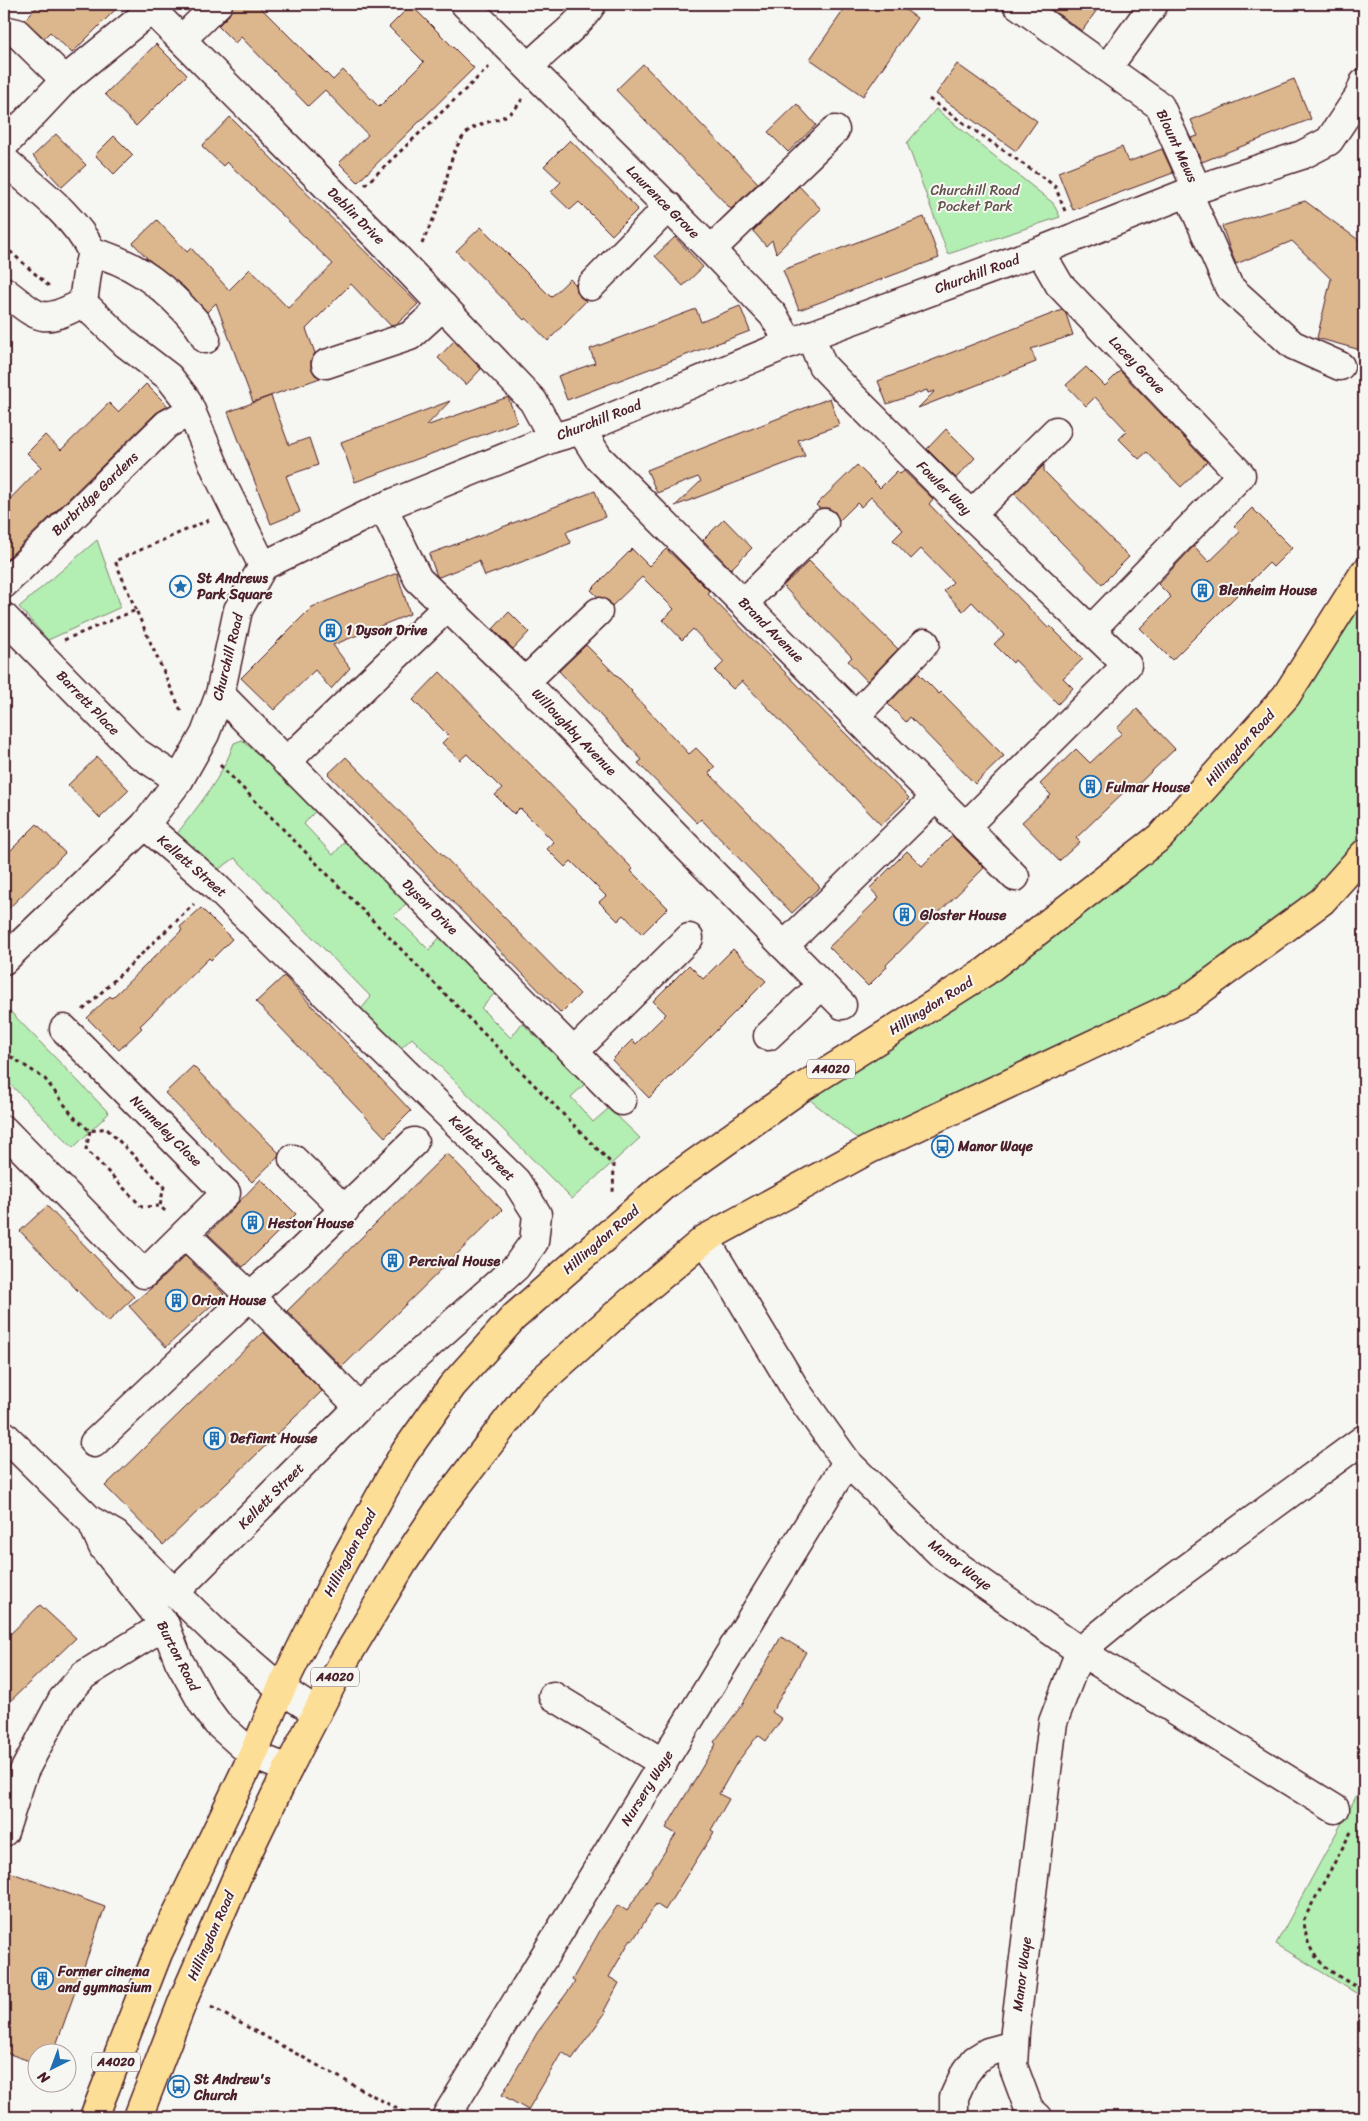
<svg xmlns="http://www.w3.org/2000/svg" width="1368" height="2121" font-family="Sriracha,sans-serif">
  <style>
    .green { fill: #b3eeb2; stroke: #7e866e }
    .building { fill: #dcb78d; stroke: #4a1f2b }
    .lines { fill: none; stroke-linecap: round; stroke-linejoin: round }
    .minor-casing { stroke: #4a1f2b; stroke-width: 31 }
    .major-casing { stroke: #4a1f2b; stroke-width: 31 }
    .path { stroke: #4a1f2b; stroke-width: 3; stroke-dasharray: 4 4; stroke-linecap: butt }
    .minor { stroke: #f6f6f2; stroke-width: 28 }
    .major { stroke: #fcde96; stroke-width: 28 }
    .labels { text-anchor: middle; dominant-baseline: central; stroke-width: 4; stroke-linejoin: round; paint-order: stroke }
    .shield { fill: #f6f6f2; stroke: #7e6067; stroke-width: 1 }
    .shield-label { font-size: 12px; font-weight: bold; fill: #4a1f2b }
    .street-label { font-size: 14px; fill: #4a1f2b; stroke: #f6f6f2 }
    .park-label { font-size: 14px; fill: #64534d; stroke: #f6f6f2 }
    .poi-label { font-size: 14px; font-weight: bold; fill: #4a1f2b; stroke: #f6f6f2; text-anchor: start }
  </style>
  <rect width="100%" height="100%" fill="#f6f6f2"/>
  <filter id="ink" filterUnits="userSpaceOnUse"><feTurbulence type="fractalNoise" baseFrequency=".02" numOctaves="2"/><feDisplacementMap in="SourceGraphic" scale="10" xChannelSelector="R" yChannelSelector="G"/><feConvolveMatrix kernelMatrix="1 2 1 2 8 2 1 2 1" color-interpolation-filters="sRGB"/></filter>
  <g filter="url(#ink)">
    <!-- green -->
    <g class="green">
      <path d="M 936,109 L 1053,203 L 1060,217 L 948,254 L 907,143 Z"/>
      <path d="M 97,540 L 121,607 L 48,640 L 19,607 Z"/>
      <path d="M 1364,573 L 1364,854 L 1187,1000 L 870,1149 L 798,1090 L 1161,836 Z"/>
      <path d="M 242,740 L 318,808 L 304,824 L 333,855 L 346,840 L 408,902 L 394,915 L 429,950 L 440,937 L 496,992 L 481,1008 L 511,1038 L 522,1023 L 585,1084 L 571,1097 L 593,1122 L 609,1108 L 640,1138 L 572,1199 L 412,1038 L 397,1052 L 358,1013 L 371,997 L 235,858 L 216,871 L 176,835 C 198,806 222,778 234,743 Z"/>
      <path d="M 4,1005 L 109,1113 L 73,1148 L 4,1078 Z"/>
      <path d="M 1364,1782 L 1364,1998 L 1276,1944 Z"/>
    </g>
    <!-- building -->
    <g class="building">
      <path d="M 40,4 L 121,4 L 72,53 L 50,32 L 44,38 L 24,20 Z"/>
      <path d="M 233,4 L 257,4 L 333,80 L 343,70 L 379,107 L 424,62 L 389,27 L 411,5 L 474,68 L 358,182 L 339,163 L 368,135 L 325,90 L 308,106 L 241,37 L 235,43 L 218,26 L 229,15 Z"/>
      <path d="M 848,4 L 897,4 L 917,18 L 863,96 L 810,59 Z"/>
      <path d="M 1044,4 L 1101,4 L 1082,31 Z"/>
      <path d="M 156,44 L 187,75 L 136,126 L 105,94 Z"/>
      <path d="M 643,64 L 758,183 L 731,209 L 616,90 Z"/>
      <path d="M 957,64 L 1037,121 L 1016,151 L 936,94 Z"/>
      <path d="M 1294,79 L 1311,119 L 1202,162 L 1191,138 L 1198,136 L 1191,120 Z"/>
      <path d="M 797,104 L 816,125 L 788,152 L 768,132 Z"/>
      <path d="M 230,117 L 418,304 L 398,323 L 391,326 L 351,284 L 306,329 L 315,353 L 311,360 L 311,368 L 315,375 L 320,378 L 253,402 L 216,303 L 207,312 L 184,287 L 148,259 L 133,243 L 157,220 L 187,252 L 191,248 L 229,290 L 250,269 L 288,308 L 333,264 L 227,162 L 223,166 L 202,146 Z"/>
      <path d="M 56,134 L 86,165 L 62,187 L 33,156 Z"/>
      <path d="M 114,136 L 133,155 L 114,174 L 95,155 Z"/>
      <path d="M 570,140 L 638,209 L 612,235 L 579,202 L 570,210 L 551,192 L 561,182 L 544,166 Z"/>
      <path d="M 1122,147 L 1128,162 L 1162,149 L 1173,173 L 1073,210 L 1058,172 Z"/>
      <path d="M 799,186 L 821,209 L 776,253 L 772,240 L 766,246 L 753,231 Z"/>
      <path d="M 1305,201 L 1364,244 L 1364,351 L 1317,338 L 1331,279 L 1292,241 L 1236,264 L 1231,252 L 1222,226 Z"/>
      <path d="M 924,217 L 939,258 L 799,310 L 783,270 Z"/>
      <path d="M 481,227 L 551,297 L 570,279 L 576,285 L 580,297 L 586,301 L 548,341 L 526,318 L 524,320 L 456,251 Z"/>
      <path d="M 675,237 L 703,267 L 683,286 L 655,256 Z"/>
      <path d="M 740,306 L 750,331 L 567,400 L 558,376 L 595,363 L 590,349 L 696,309 L 701,322 Z"/>
      <path d="M 1062,310 L 1066,314 L 1073,335 L 1031,349 L 1036,362 L 918,408 L 935,391 L 928,393 L 927,390 L 887,404 L 878,381 Z"/>
      <path d="M 454,341 L 481,369 L 466,385 L 438,358 Z"/>
      <path d="M 1086,367 L 1105,386 L 1120,371 L 1207,462 L 1181,487 L 1147,452 L 1139,459 L 1119,439 L 1127,431 L 1095,397 L 1086,406 L 1066,385 Z"/>
      <path d="M 146,384 L 168,406 L 156,413 L 4,562 L 4,505 L 41,467 L 27,453 L 45,435 L 61,450 L 109,403 L 118,412 Z"/>
      <path d="M 271,396 L 289,445 L 309,438 L 318,465 L 286,476 L 300,512 L 271,524 L 228,412 Z"/>
      <path d="M 508,397 L 517,422 L 355,482 L 341,442 L 450,401 L 426,426 Z"/>
      <path d="M 830,398 L 839,425 L 798,440 L 805,456 L 675,506 L 701,481 L 698,477 L 657,493 L 647,470 Z"/>
      <path d="M 946,429 L 975,458 L 956,478 L 927,449 Z"/>
      <path d="M 857,465 L 880,488 L 897,471 L 900,474 L 904,471 L 933,499 L 929,504 L 981,558 L 1048,628 L 1050,626 L 1083,659 L 1063,678 L 1073,688 L 1058,704 L 1015,660 L 1013,663 L 994,644 L 1004,635 L 972,602 L 963,611 L 944,591 L 953,582 L 921,549 L 911,559 L 893,540 L 903,530 L 871,497 L 861,507 L 857,503 L 839,521 L 835,512 L 828,508 L 819,508 L 816,505 Z"/>
      <path d="M 1044,465 L 1044,471 L 1129,557 L 1102,584 L 1014,494 Z"/>
      <path d="M 595,491 L 605,517 L 566,532 L 571,543 L 485,576 L 479,561 L 439,577 L 437,576 L 429,554 L 467,540 L 467,541 Z"/>
      <path d="M 1252,508 L 1292,548 L 1273,567 L 1269,563 L 1172,660 L 1140,628 L 1171,597 L 1158,584 L 1194,546 L 1209,562 L 1240,532 L 1234,526 Z"/>
      <path d="M 724,519 L 752,548 L 731,569 L 703,540 Z"/>
      <path d="M 632,549 L 649,566 L 666,549 L 681,563 L 709,591 L 707,593 L 909,798 L 881,825 L 742,681 L 733,689 L 715,671 L 724,662 L 693,629 L 682,640 L 663,620 L 674,609 L 642,577 L 612,606 L 609,601 L 598,597 L 591,590 Z"/>
      <path d="M 809,561 L 898,649 L 867,681 L 848,661 L 852,657 L 783,586 Z"/>
      <path d="M 397,573 L 410,614 L 333,645 L 350,668 L 331,689 L 315,670 L 274,710 L 241,678 L 312,607 Z"/>
      <path d="M 509,612 L 529,632 L 513,649 L 493,629 Z"/>
      <path d="M 586,645 L 632,691 L 631,692 L 689,754 L 696,748 L 715,767 L 709,773 L 820,887 L 792,913 L 701,819 L 697,823 L 638,763 L 642,760 L 559,671 Z"/>
      <path d="M 440,672 L 633,869 L 631,871 L 668,908 L 642,934 L 624,915 L 618,921 L 599,902 L 606,896 L 571,861 L 565,867 L 547,849 L 554,842 L 520,808 L 514,814 L 495,795 L 502,789 L 467,754 L 460,760 L 442,743 L 449,736 L 413,700 Z"/>
      <path d="M 918,673 L 939,694 L 941,692 L 1004,756 L 975,784 L 910,717 L 906,722 L 888,704 Z"/>
      <path d="M 1137,709 L 1175,749 L 1130,792 L 1127,789 L 1076,838 L 1080,842 L 1059,861 L 1022,822 L 1051,795 L 1040,784 L 1076,749 L 1090,763 L 1122,733 L 1117,728 Z"/>
      <path d="M 97,757 L 129,790 L 100,818 L 68,785 Z"/>
      <path d="M 346,757 L 580,994 L 561,1013 L 328,774 Z"/>
      <path d="M 37,824 L 65,853 L 4,913 L 4,857 Z"/>
      <path d="M 952,836 L 984,868 L 886,965 L 887,967 L 868,986 L 829,947 L 879,898 L 870,888 L 907,851 L 922,866 Z"/>
      <path d="M 201,908 L 232,939 L 211,960 L 209,958 L 140,1026 L 142,1028 L 119,1050 L 87,1018 L 110,996 L 112,998 L 182,930 L 180,927 Z"/>
      <path d="M 733,949 L 766,981 L 649,1098 L 612,1060 L 632,1040 L 636,1044 L 666,1014 L 653,1001 L 689,965 L 703,979 Z"/>
      <path d="M 284,976 L 411,1111 L 385,1137 L 256,1002 Z"/>
      <path d="M 193,1066 L 279,1153 L 278,1157 L 252,1182 L 165,1093 Z"/>
      <path d="M 447,1153 L 502,1210 L 342,1367 L 287,1311 Z"/>
      <path d="M 261,1179 L 296,1214 L 243,1267 L 208,1234 Z"/>
      <path d="M 47,1206 L 134,1297 L 108,1322 L 20,1231 Z"/>
      <path d="M 185,1256 L 224,1294 L 166,1347 L 129,1306 L 155,1285 Z"/>
      <path d="M 263,1332 L 322,1391 L 163,1545 L 105,1486 Z"/>
      <path d="M 40,1605 L 76,1638 L 4,1707 L 4,1640 Z"/>
      <path d="M 781,1637 L 806,1652 L 772,1712 L 782,1719 L 766,1741 L 758,1735 L 736,1764 L 719,1794 L 729,1799 L 711,1830 L 714,1832 L 665,1910 L 656,1904 L 633,1940 L 631,1939 L 609,1977 L 619,1983 L 604,2011 L 606,2012 L 572,2059 L 562,2052 L 528,2110 L 502,2095 L 537,2033 L 575,1982 L 572,1980 L 601,1929 L 618,1905 L 627,1911 L 676,1834 L 666,1828 L 716,1744 L 714,1742 L 742,1705 Z"/>
      <path d="M 4,1870 L 105,1907 L 53,2054 L 38,2054 L 38,2064 L 4,2052 Z"/>
    </g>
    <g class="lines">
      <defs>
        <g id="minor">
          <path d="M 146,4 L 379,239 L 533,401 L 553,438"/>
          <path d="M 465,4 L 711,250 L 773,315 L 790,343"/>
          <path d="M 1017,4 L 1160,106 L 1197,189"/>
          <path d="M 4,30 L 17,33 L 65,80"/>
          <path d="M 182,39 L 218,4"/>
          <path d="M 529,67 C 549,45 576,29 592,4"/>
          <path d="M 1107,68 L 1154,4"/>
          <path d="M 4,145 L 65,80 L 152,9"/>
          <path d="M 4,160 C 33,186 75,216 92,252 L 87,273 L 83,303 L 126,344 L 169,377 L 186,399 L 219,477 L 263,566"/>
          <path d="M 1188,193 L 1229,287 L 1293,345 L 1340,366"/>
          <path d="M 711,250 L 835,130"/>
          <path d="M 1040,251 L 1059,284 L 1241,475 L 1091,630"/>
          <path d="M 92,252 C 129,261 157,281 183,308 C 192,318 201,326 206,339"/>
          <path d="M 591,286 L 669,206"/>
          <path d="M 4,291 C 41,319 40,325 83,303"/>
          <path d="M 810,335 L 822,365 L 848,392 L 971,515 L 1127,665 L 965,827"/>
          <path d="M 326,364 L 410,336 L 443,306"/>
          <path d="M 581,430 L 598,457 L 1015,877"/>
          <path d="M 383,507 L 418,579 L 525,682 L 842,1005"/>
          <path d="M 971,515 L 1056,431"/>
          <path d="M 4,584 L 167,424 L 191,411"/>
          <path d="M 744,603 L 824,523"/>
          <path d="M 4,617 L 136,752 L 179,780"/>
          <path d="M 525,682 L 598,612"/>
          <path d="M 220,694 L 622,1101"/>
          <path d="M 855,716 L 925,643"/>
          <path d="M 286,762 L 447,607"/>
          <path d="M 145,825 L 214,885 L 516,1181 L 537,1214 L 534,1242 L 516,1267 L 359,1407 L 174,1593"/>
          <path d="M 784,946 L 935,798"/>
          <path d="M 4,960 L 145,825 L 179,780 L 205,734 L 220,694 L 238,610 L 263,566 L 383,507 L 553,438 L 581,430 L 790,343 L 1040,251 L 1197,189 L 1302,155 L 1329,141 L 1359,96 L 1364,83"/>
          <path d="M 768,1036 L 822,985"/>
          <path d="M 574,1052 L 689,938"/>
          <path d="M 4,1130 L 144,1274 L 226,1193 L 64,1029"/>
          <path d="M 293,1159 L 345,1210"/>
          <path d="M 185,1234 L 250,1296 L 359,1407"/>
          <path d="M 705,1239 L 797,1392 L 847,1462 L 942,1555 L 1080,1651 L 1130,1610 L 1364,1439"/>
          <path d="M 4,1435 L 90,1520 L 116,1535 L 214,1631 L 281,1689 L 316,1712"/>
          <path d="M 94,1443 L 250,1296 L 300,1252 L 414,1142"/>
          <path d="M 94,1527 L 103,1547 L 165,1625 L 179,1661 L 203,1704 L 217,1723 L 253,1755 L 288,1769"/>
          <path d="M 553,1696 L 663,1763"/>
          <path d="M 4,1832 L 24,1771 L 62,1700 L 84,1675 L 165,1625"/>
          <path d="M 449,2117 L 447,2115 L 847,1462"/>
          <path d="M 954,2117 L 954,2097 L 964,2075 L 975,2060 L 988,2052 L 1014,2045"/>
          <path d="M 1038,2117 L 1029,2109 L 1013,2066 L 1015,2031 L 1053,1722 L 1080,1651 L 1335,1809"/>
        </g>
        <g id="major">
          <path d="M 94,2117 L 158,1953 L 253,1755 L 281,1689 L 343,1563 L 403,1455 L 452,1386 L 514,1317 L 663,1186 L 798,1090 L 985,972 L 1161,836 L 1286,696 L 1364,573"/>
          <path d="M 138,2117 L 186,1993 L 246,1856 L 288,1769 L 341,1666 L 403,1563 L 440,1508 L 530,1391 L 630,1302 L 705,1239 L 870,1149 L 1187,1000 L 1322,901 L 1364,854"/>
        </g>
      </defs>
      <!-- minor casing -->
      <use href="#minor" class="minor-casing"/>
      <!-- major casing -->
      <use href="#major" class="major-casing"/>
      <!-- path -->
      <g class="path">
        <path d="M 929,99 L 1055,186 L 1065,211"/>
        <path d="M 365,185 L 489,67"/>
        <path d="M 422,244 C 428,229 437,213 442,198 C 448,177 449,155 463,137 C 480,115 506,128 522,99"/>
        <path d="M 4,246 L 50,287"/>
        <path d="M 136,610 L 115,561 L 209,520"/>
        <path d="M 64,640 L 136,610 L 182,713"/>
        <path d="M 220,765 L 614,1166 L 613,1193"/>
        <path d="M 83,1010 L 194,904"/>
        <path d="M 4,1052 L 45,1079 L 74,1117 L 90,1131 L 106,1128 L 164,1186 L 160,1206 L 167,1213"/>
        <path d="M 90,1131 L 86,1149 L 142,1207 L 160,1206"/>
        <path d="M 1351,1832 L 1304,1919 C 1306,1962 1331,1972 1364,1991"/>
        <path d="M 211,2007 L 412,2117"/>
      </g>
      <!-- minor -->
      <use href="#minor" class="minor"/>
      <!-- major -->
      <use href="#major" class="major"/>
    </g>
  </g>
  <!-- icons -->
  <defs>
    <symbol id="sight-ring" viewBox="-11 -11 22 22"><circle r="9.5" fill="#f6f6f2" stroke="#1f6fb2" stroke-width="1.5"/><path d="M0-6L1.8-2.2L6-1.7L2.9 1.2L3.7 5.4L0 3.3L-3.7 5.4L-2.9 1.2L-6-1.7L-1.8-2.2Z" fill="#1f6fb2"/></symbol>
    <symbol id="building-ring" viewBox="-11 -11 22 22"><circle r="9.5" fill="#f6f6f2" stroke="#1f6fb2" stroke-width="1.5"/><path d="M-4-6H4V6H1V3H-1V6H-4ZM-2.5-4.3h1.7v1.8h-1.7ZM.8-4.3h1.7v1.8H.8ZM-2.5-1h1.7V.8h-1.7ZM.8-1h1.7V.8H.8Z" fill="#1f6fb2"/></symbol>
    <symbol id="bus-ring" viewBox="-11 -11 22 22"><circle r="9.5" fill="#f6f6f2" stroke="#1f6fb2" stroke-width="1.5"/><path d="M-5-6H5V4H4V6H2V4H-2V6H-4V4H-5ZM-3.5-4V0h7V-4ZM-3.5 1.2v1.5H-2V1.2ZM2 1.2v1.5H3.5V1.2Z" fill="#1f6fb2"/></symbol>
  </defs>
  <g fill-rule="evenodd">
    <use href="#sight-ring" x="168" y="574" width="25" height="25"/>
    <use href="#building-ring" x="1190" y="578" width="25" height="25"/>
    <use href="#building-ring" x="318" y="618" width="25" height="25"/>
    <use href="#building-ring" x="1078" y="774" width="25" height="25"/>
    <use href="#building-ring" x="892" y="902" width="25" height="25"/>
    <use href="#bus-ring" x="930" y="1134" width="25" height="25"/>
    <use href="#building-ring" x="240" y="1210" width="25" height="25"/>
    <use href="#building-ring" x="380" y="1248" width="25" height="25"/>
    <use href="#building-ring" x="164" y="1288" width="25" height="25"/>
    <use href="#building-ring" x="202" y="1426" width="25" height="25"/>
    <use href="#building-ring" x="30" y="1966" width="25" height="25"/>
    <use href="#bus-ring" x="166" y="2074" width="25" height="25"/>
  </g>
  <g class="labels">
    <!-- shield labels -->
    <g class="shield">
      <rect x="807" y="1059.5" width="48" height="19" rx="4"/>
      <rect x="311" y="1667.5" width="48" height="19" rx="4"/>
      <rect x="92" y="2052.5" width="48" height="19" rx="4"/>
    </g>
    <g class="shield-label">
      <text x="831" y="1069">A4020</text>
      <text x="335" y="1677">A4020</text>
      <text x="116" y="2062">A4020</text>
    </g>
    <!-- street labels -->
    <g class="street-label">
      <text transform="translate(1177 146) rotate(65)">Blount Mews</text>
      <text transform="translate(663 202) rotate(45)">Lawrence Grove</text>
      <text transform="translate(356 216) rotate(45)">Deblin Drive</text>
      <text transform="translate(977 274) rotate(-20)">Churchill Road</text>
      <text transform="translate(1137 365) rotate(46)">Lacey Grove</text>
      <text transform="translate(599 420) rotate(-21)">Churchill Road</text>
      <text transform="translate(944 488) rotate(45)">Fowler Way</text>
      <text transform="translate(95 494) rotate(-44)">Burbridge Gardens</text>
      <text transform="translate(771 630) rotate(45)">Brand Avenue</text>
      <text transform="translate(228 657) rotate(-76)">Churchill Road</text>
      <text transform="translate(88 703) rotate(46)">Barrett Place</text>
      <text transform="translate(574 732) rotate(46)">Willoughby Avenue</text>
      <text transform="translate(1240 748) rotate(-48)">Hillingdon Road</text>
      <text transform="translate(192 866) rotate(41)">Kellett Street</text>
      <text transform="translate(430 907) rotate(45)">Dyson Drive</text>
      <text transform="translate(931 1006) rotate(-32)">Hillingdon Road</text>
      <text transform="translate(166 1131) rotate(45)">Nunneley Close</text>
      <text transform="translate(482 1148) rotate(45)">Kellett Street</text>
      <text transform="translate(601 1240) rotate(-41)">Hillingdon Road</text>
      <text transform="translate(271 1496) rotate(-45)">Kellett Street</text>
      <text transform="translate(350 1553) rotate(-62)">Hillingdon Road</text>
      <text transform="translate(960 1565) rotate(37)">Manor Waye</text>
      <text transform="translate(178 1656) rotate(63)">Burton Road</text>
      <text transform="translate(647 1788) rotate(-58)">Nursery Waye</text>
      <text transform="translate(211 1936) rotate(-66)">Hillingdon Road</text>
      <text transform="translate(1022 1974) rotate(-83)">Manor Waye</text>
    </g>
    <!-- park labels -->
    <g class="park-label">
      <text x="975" y="190">Churchill Road<tspan x="975" dy="16">Pocket Park</tspan></text>
    </g>
    <!-- poi labels -->
    <g class="poi-label">
      <text x="197" y="578">St Andrews<tspan x="197" dy="16">Park Square</tspan></text>
      <text x="1219" y="590">Blenheim House</text>
      <text x="346" y="630">1 Dyson Drive</text>
      <text x="1106" y="787">Fulmar House</text>
      <text x="920" y="915">Gloster House</text>
      <text x="958" y="1146">Manor Waye</text>
      <text x="268" y="1223">Heston House</text>
      <text x="409" y="1261">Percival House</text>
      <text x="192" y="1300">Orion House</text>
      <text x="230" y="1438">Defiant House</text>
      <text x="58" y="1971">Former cinema<tspan x="58" dy="16">and gymnasium</tspan></text>
      <text x="194" y="2079">St Andrew's<tspan x="194" dy="16">Church</tspan></text>
    </g>
  </g>
  <!-- margin -->
  <rect width="1368" height="2121" fill="none" stroke="#f6f6f2" stroke-width="20"/>
  <rect x="10" y="10" width="1348" height="2101" fill="none" stroke="#4a1f2b" stroke-width="2" filter="url(#ink)"/>
  <!-- north arrow -->
  <g transform="translate(52 2068) rotate(222)"><circle r="24" fill="#f6f6f2" stroke="#b1a0a2"/>
  <path d="M0-4L9 19L0 12L-9 19Z" fill="#1f6fb2"/>
  <text y="-8" font-size="14" font-weight="bold" text-anchor="middle" fill="#4a1f2b">N</text>
  </g>
</svg>
